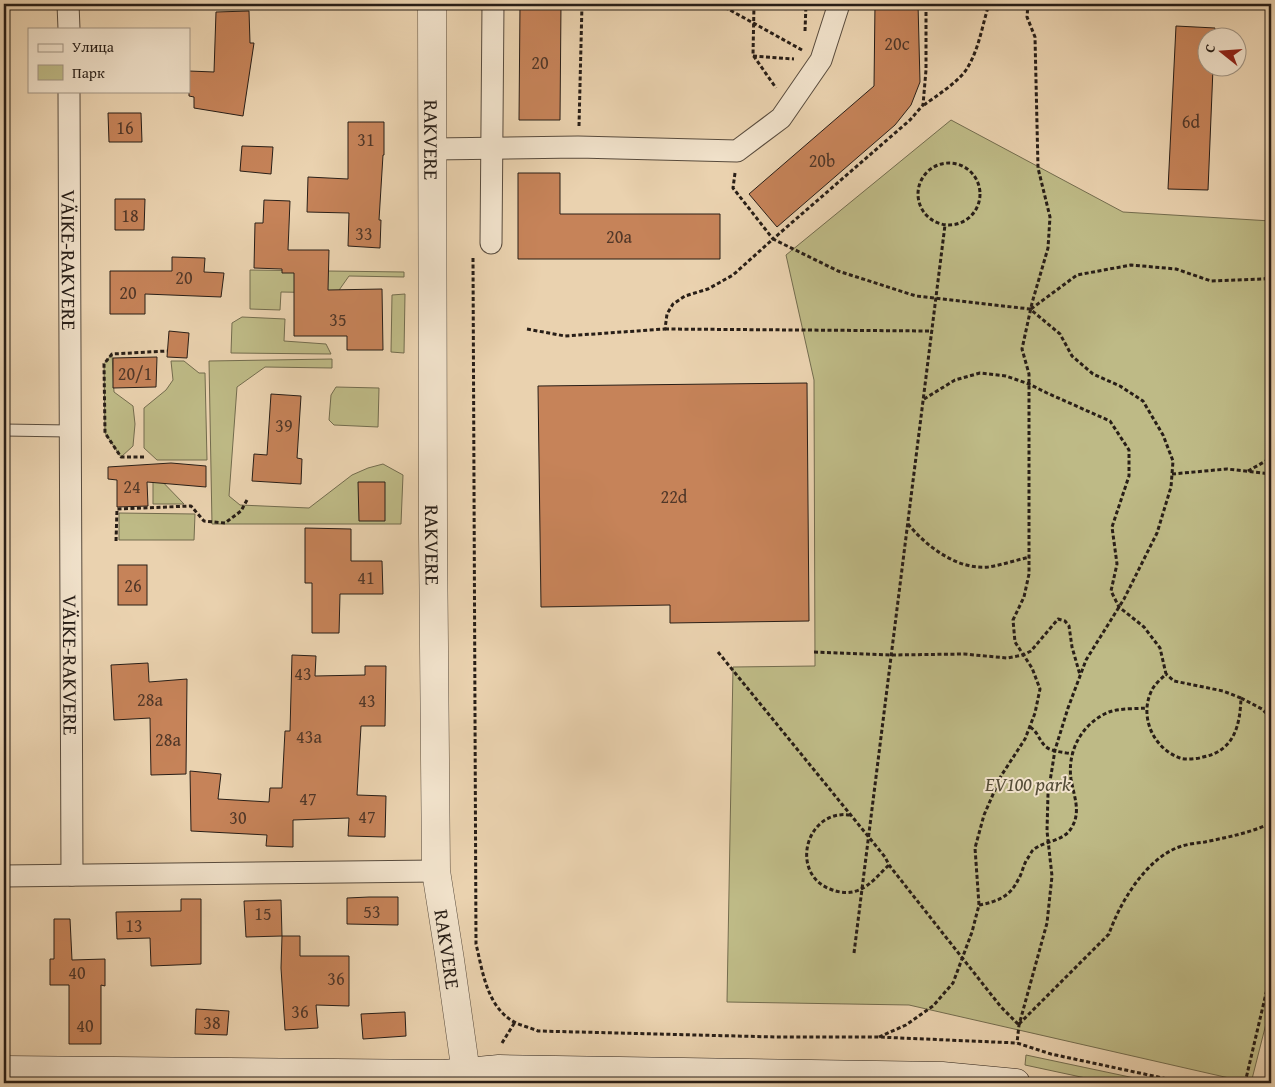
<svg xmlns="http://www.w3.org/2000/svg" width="1275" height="1087" font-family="'Gentium Book Plus',serif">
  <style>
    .green { fill: #beba86; stroke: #736c4e }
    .building { fill: #c68359; stroke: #281e17 }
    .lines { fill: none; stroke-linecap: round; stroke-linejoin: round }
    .service-casing { stroke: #584b3d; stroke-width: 13 }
    .minor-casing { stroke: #584b3d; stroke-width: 23 }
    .tertiary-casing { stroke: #584b3d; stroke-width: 29 }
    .secondary-casing { stroke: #281e17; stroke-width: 29 }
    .path { stroke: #281e17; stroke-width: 3; stroke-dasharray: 4 2.5; stroke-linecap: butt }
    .service { stroke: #f1e2cb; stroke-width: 11 }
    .minor { stroke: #f1e2cb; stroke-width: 21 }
    .tertiary { stroke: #f1e2cb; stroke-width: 28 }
    .secondary { stroke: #f1e2cb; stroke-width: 28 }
    .labels { text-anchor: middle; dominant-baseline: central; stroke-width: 4; stroke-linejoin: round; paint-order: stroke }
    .number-label { font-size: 18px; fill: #503728 }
    .street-label { font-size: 20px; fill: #281e17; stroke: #f1e2cb }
    .park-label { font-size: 20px; font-style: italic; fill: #554d38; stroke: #f1e2cb }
  </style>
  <rect width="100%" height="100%" fill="#ead2af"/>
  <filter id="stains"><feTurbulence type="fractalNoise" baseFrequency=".004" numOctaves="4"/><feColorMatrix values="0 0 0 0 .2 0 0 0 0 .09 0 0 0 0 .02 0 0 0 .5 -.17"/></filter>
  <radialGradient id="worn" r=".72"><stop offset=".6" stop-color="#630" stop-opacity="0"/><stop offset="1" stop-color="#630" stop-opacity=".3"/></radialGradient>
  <!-- green -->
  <g class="green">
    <path d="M 4,4 L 6,4 L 8,9 L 8,333 L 4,340 Z"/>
    <path d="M 951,120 L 1123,212 L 1271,221 L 1271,1004 L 1251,1083 L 909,1005 L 727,1002 L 733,667 L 815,666 L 814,380 L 786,255 Z"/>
    <path d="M 250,270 L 404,272 L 404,277 L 349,276 L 337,293 L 281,292 L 280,310 L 250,309 Z"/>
    <path d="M 405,294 L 404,353 L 391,352 L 392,295 Z"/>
    <path d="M 242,317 L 285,319 L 284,341 L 326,344 L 331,354 L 231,353 L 232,323 Z"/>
    <path d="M 112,354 L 114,392 L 133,406 L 135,424 L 133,446 L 121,457 L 105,433 L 104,364 Z"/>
    <path d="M 332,359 L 332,368 L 265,367 L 237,387 L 229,496 L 240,505 L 309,508 L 352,475 L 368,468 L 383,464 L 403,475 L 401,524 L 212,524 L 209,361 Z"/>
    <path d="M 171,361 L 184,361 L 199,373 L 205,373 L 207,460 L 157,460 L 144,448 L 144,408 L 166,390 L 173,380 Z"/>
    <path d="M 336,387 L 379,388 L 378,427 L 334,425 L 329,420 L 331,395 Z"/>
    <path d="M 153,472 L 184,504 L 153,504 Z"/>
    <path d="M 119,513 L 195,514 L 194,540 L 119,540 Z"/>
    <path d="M 1026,1055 L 1158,1083 L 1109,1083 L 1025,1065 Z"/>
  </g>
  <!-- building -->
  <g class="building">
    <path d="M 520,4 L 561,4 L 560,120 L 519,120 Z"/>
    <path d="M 875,4 L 918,4 L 920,82 L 911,105 L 895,125 L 777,227 L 749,194 L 874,86 Z"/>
    <path d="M 249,11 L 250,43 L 254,43 L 243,116 L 194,108 L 194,97 L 189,96 L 189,71 L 214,72 L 216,12 Z"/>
    <path d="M 1176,26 L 1215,28 L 1215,38 L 1208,38 L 1208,68 L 1213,68 L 1208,190 L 1168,189 Z"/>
    <path d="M 108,113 L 141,113 L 142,142 L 109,142 Z"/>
    <path d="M 348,122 L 384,122 L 384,155 L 383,155 L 379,220 L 381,220 L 380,248 L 348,246 L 349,213 L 307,212 L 308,177 L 348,179 Z"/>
    <path d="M 242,146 L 273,147 L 271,174 L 240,171 Z"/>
    <path d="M 518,173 L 560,173 L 560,214 L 720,214 L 720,259 L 518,259 Z"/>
    <path d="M 115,199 L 145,199 L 144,230 L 115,230 Z"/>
    <path d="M 264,200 L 290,201 L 288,250 L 329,250 L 328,290 L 382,289 L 383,350 L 347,350 L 347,336 L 294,336 L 294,273 L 282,273 L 282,269 L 254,268 L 255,223 L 263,223 Z"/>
    <path d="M 172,257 L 205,258 L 204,272 L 224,273 L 221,297 L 145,294 L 145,314 L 110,314 L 110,271 L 172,271 Z"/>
    <path d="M 169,331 L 189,333 L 187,358 L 167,357 Z"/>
    <path d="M 157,357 L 156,387 L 113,388 L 113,358 Z"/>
    <path d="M 807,383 L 809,621 L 670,623 L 670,605 L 541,607 L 538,386 Z"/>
    <path d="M 271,394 L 301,396 L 297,458 L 302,459 L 301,484 L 252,481 L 254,454 L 267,455 Z"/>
    <path d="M 171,463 L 206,466 L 206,487 L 147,482 L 148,506 L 117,507 L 117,480 L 108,479 L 108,467 Z"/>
    <path d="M 358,482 L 385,482 L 385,521 L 359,521 Z"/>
    <path d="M 305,528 L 351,529 L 351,561 L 382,561 L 383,594 L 340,594 L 339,633 L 312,633 L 312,583 L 305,583 Z"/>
    <rect x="118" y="565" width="29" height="40"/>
    <path d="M 292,655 L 316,656 L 315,676 L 365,675 L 365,666 L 386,666 L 385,726 L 361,726 L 357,795 L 386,796 L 385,837 L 348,836 L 349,818 L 293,820 L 293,847 L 266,846 L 267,835 L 191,831 L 190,771 L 221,774 L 218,799 L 269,802 L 270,788 L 282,788 L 285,731 L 290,731 Z"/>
    <path d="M 148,663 L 149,682 L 187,679 L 186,774 L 151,775 L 150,718 L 114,720 L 111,665 Z"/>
    <path d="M 369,897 L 398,897 L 398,925 L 347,924 L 347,898 Z"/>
    <path d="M 181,899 L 201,899 L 201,964 L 151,966 L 150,938 L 117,939 L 116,912 L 181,911 Z"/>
    <path d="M 281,900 L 282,936 L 246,937 L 244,901 Z"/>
    <path d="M 54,919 L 70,919 L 72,960 L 105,959 L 105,986 L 101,985 L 101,1044 L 69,1044 L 69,985 L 50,985 L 50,959 L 54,959 Z"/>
    <path d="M 282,936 L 300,936 L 300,956 L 349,956 L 349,1006 L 316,1005 L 318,1028 L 285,1030 L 281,968 Z"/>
    <path d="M 196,1009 L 229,1011 L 227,1035 L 195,1034 Z"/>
    <path d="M 405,1012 L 406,1036 L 363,1039 L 361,1014 Z"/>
  </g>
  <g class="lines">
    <defs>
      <path id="service" d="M 4,430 L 69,431"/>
      <g id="minor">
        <path d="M 68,4 L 69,29"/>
        <path id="s1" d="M 69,91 L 72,875"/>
        <path d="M 432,149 L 578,147 L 737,151 L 781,118 L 821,60 L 839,4"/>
        <path d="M 491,243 L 493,4"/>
        <path d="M 4,876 L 436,871"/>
      </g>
      <g id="tertiary">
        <path id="s2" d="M 432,4 L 433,534 L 436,871 L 450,960 L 466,1073 L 469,1083"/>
      </g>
      <path id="secondary" d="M 4,1070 L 444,1074 L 499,1069 L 942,1076 L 1016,1083"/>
    </defs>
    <!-- service casing -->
    <use href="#service" class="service-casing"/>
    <!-- minor casing -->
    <use href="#minor" class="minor-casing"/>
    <!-- tertiary casing -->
    <use href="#tertiary" class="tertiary-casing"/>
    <!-- secondary casing -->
    <use href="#secondary" class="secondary-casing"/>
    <!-- path -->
    <g class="path">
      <path d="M 719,4 L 802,50"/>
      <path d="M 754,4 L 753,55 L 776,88"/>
      <path d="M 805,31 L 806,4"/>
      <path d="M 753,56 L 794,59"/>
      <path d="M 924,105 C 936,96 957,83 966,70 C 979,50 982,26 989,4"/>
      <path d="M 579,126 L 582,4"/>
      <circle cx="949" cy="194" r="31"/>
      <path d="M 735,173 L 733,188 L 773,239 L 910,120 L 923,105 L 926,70 L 926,4"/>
      <path d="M 473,258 L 476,944 C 483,973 487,1008 516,1023 C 523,1026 531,1028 538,1031 L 776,1037 L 878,1037 L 1017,1043 L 1051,1054 L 1186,1083"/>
      <path d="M 1031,309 L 1077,275 L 1131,265 L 1176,269 L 1211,281 L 1264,279 L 1271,275"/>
      <path d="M 527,329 L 565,336 L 665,329 L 667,314 L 673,304 L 685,296 L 708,289 L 733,275 L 773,239 L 838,271 L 916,296 L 1030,309 L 1060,334 L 1072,356 L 1093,374 L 1120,386 L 1143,401 L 1163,435 L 1173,461 L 1171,487 L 1157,533 L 1124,599 L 1086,660 L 1068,708 L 1055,750 L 1048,794 L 1047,831 L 1052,876 L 1047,923 L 1019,1025 L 1017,1043"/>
      <path d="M 665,329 L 932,331"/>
      <path d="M 924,399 L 955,380 L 980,373 L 1006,376 L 1029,384 L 1047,393 L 1110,421 L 1129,450 L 1129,476 L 1112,527 L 1117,564 L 1111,591 L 1119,607 L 1144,627 L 1160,648 L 1166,674 C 1162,678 1156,683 1153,688 C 1138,714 1152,748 1180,758 C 1186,760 1197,759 1203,757 C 1234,751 1240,726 1241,698 L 1223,691 L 1174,681 L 1166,674"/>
      <path d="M 144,457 L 121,457 L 105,433 L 104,364 L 112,354 L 167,351"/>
      <path d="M 1248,471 L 1271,458"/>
      <path d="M 1172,474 L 1227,469 L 1271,474"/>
      <path d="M 908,524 C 926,546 957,570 988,567 C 1002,565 1016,560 1030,557"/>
      <path d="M 116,541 L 117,509 L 191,506 L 204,521 L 225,523 L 241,511 L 247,500"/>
      <path d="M 718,652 L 885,857 L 889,865 L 1001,1007 L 1019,1025"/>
      <path d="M 814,652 L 891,655 L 964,654 L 1007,658 L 1023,655 L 1031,651 L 1058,619 L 1065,621 L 1069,626 L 1072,647 L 1080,675"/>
      <path d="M 1241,698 L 1262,709 L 1271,718"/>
      <path d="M 1030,727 C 1038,732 1039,740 1045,746 C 1051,752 1064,752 1072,754"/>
      <path d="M 850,815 C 806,809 789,873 830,889 C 840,893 849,894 859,890 C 870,886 880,873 889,865"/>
      <path d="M 979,905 C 996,902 1010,897 1018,880 C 1022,874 1023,866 1027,859 C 1029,857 1031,852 1033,850 C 1045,840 1064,842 1072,827 C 1081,811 1074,797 1071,779 C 1067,751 1082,723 1109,712 C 1120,708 1135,709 1147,708"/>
      <path d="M 854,953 L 945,225"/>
      <path d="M 1019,1024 L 1109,934 C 1120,902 1146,859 1179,847 C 1187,844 1197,843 1205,842 C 1228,837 1250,833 1271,823"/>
      <path d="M 879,1037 L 906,1025 L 933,1006 L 953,983 L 972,932 L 979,905 L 975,848 L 984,815 L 1001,776 L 1025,739 L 1035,713 L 1040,689 L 1032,668 L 1015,642 L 1013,620 L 1024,597 L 1029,574 L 1029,374 L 1022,349 L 1032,303 L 1048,248 L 1050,217 L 1038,168 L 1035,37 L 1027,17 L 1028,4"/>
      <path d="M 502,1043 L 515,1022"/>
      <path d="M 1245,1083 L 1271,972"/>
    </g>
    <!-- service -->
    <use href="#service" class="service"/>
    <!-- minor -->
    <use href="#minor" class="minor"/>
    <!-- tertiary -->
    <use href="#tertiary" class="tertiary"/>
    <!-- secondary -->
    <use href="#secondary" class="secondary"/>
  </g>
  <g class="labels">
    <!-- number labels -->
    <g class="number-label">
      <text x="897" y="43">20c</text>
      <text x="540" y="62">20</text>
      <text x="1191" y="121">6d</text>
      <text x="125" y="127">16</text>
      <text x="366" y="139">31</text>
      <text x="822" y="160">20b</text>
      <text x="130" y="215">18</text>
      <text x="364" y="233">33</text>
      <text x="619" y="236">20a</text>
      <text x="184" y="277">20</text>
      <text x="128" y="292">20</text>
      <text x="338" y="319">35</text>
      <text x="135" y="373">20/1</text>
      <text x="284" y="425">39</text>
      <text x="132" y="486">24</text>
      <text x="674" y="496">22d</text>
      <text x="366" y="577">41</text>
      <text x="133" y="585">26</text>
      <text x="303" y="673">43</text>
      <text x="150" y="699">28a</text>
      <text x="367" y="700">43</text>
      <text x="309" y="736">43a</text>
      <text x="168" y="739">28a</text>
      <text x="308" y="798">47</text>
      <text x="367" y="816">47</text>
      <text x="238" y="817">30</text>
      <text x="372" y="911">53</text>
      <text x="263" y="913">15</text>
      <text x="134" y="925">13</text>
      <text x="77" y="972">40</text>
      <text x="336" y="978">36</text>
      <text x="300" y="1011">36</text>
      <text x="212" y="1022">38</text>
      <text x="85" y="1025">40</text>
    </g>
    <!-- street labels -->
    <g class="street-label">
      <text stroke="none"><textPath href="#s2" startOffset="136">RAKVERE</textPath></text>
      <text stroke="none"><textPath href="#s1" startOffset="169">VÄIKE-RAKVERE</textPath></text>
      <text stroke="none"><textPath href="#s2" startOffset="541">RAKVERE</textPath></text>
      <text stroke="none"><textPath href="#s1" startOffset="574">VÄIKE-RAKVERE</textPath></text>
      <text stroke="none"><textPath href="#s2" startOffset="946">RAKVERE</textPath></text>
    </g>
    <!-- park labels -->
    <g class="park-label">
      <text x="1028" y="783">EV100 park</text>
    </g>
  </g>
  <!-- margin -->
  <rect width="1275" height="1087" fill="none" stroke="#ead2af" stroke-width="20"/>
  <rect x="5" y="5" width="1265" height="1077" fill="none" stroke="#281e17" stroke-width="2.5"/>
  <rect x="10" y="10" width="1255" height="1067" fill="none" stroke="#281e17"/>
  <!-- legend -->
  <rect x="28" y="28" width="162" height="65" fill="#f1e2cb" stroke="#a19483"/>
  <rect x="38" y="44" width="25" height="8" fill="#f1e2cb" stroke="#a19483"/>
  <text x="72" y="52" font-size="15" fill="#281e17">Улица</text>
  <rect x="38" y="65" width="25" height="15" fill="#beba86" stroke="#a19483"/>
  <text x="72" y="78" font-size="15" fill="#281e17">Парк</text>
  <!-- north arrow -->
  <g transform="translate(1222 52) rotate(287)"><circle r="24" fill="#f1e2cb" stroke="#a19483"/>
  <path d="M0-4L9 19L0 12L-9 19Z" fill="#8f2418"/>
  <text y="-8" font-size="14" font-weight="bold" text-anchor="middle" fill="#281e17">С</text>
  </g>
  <rect width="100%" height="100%" filter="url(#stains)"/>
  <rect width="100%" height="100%" fill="url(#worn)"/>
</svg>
